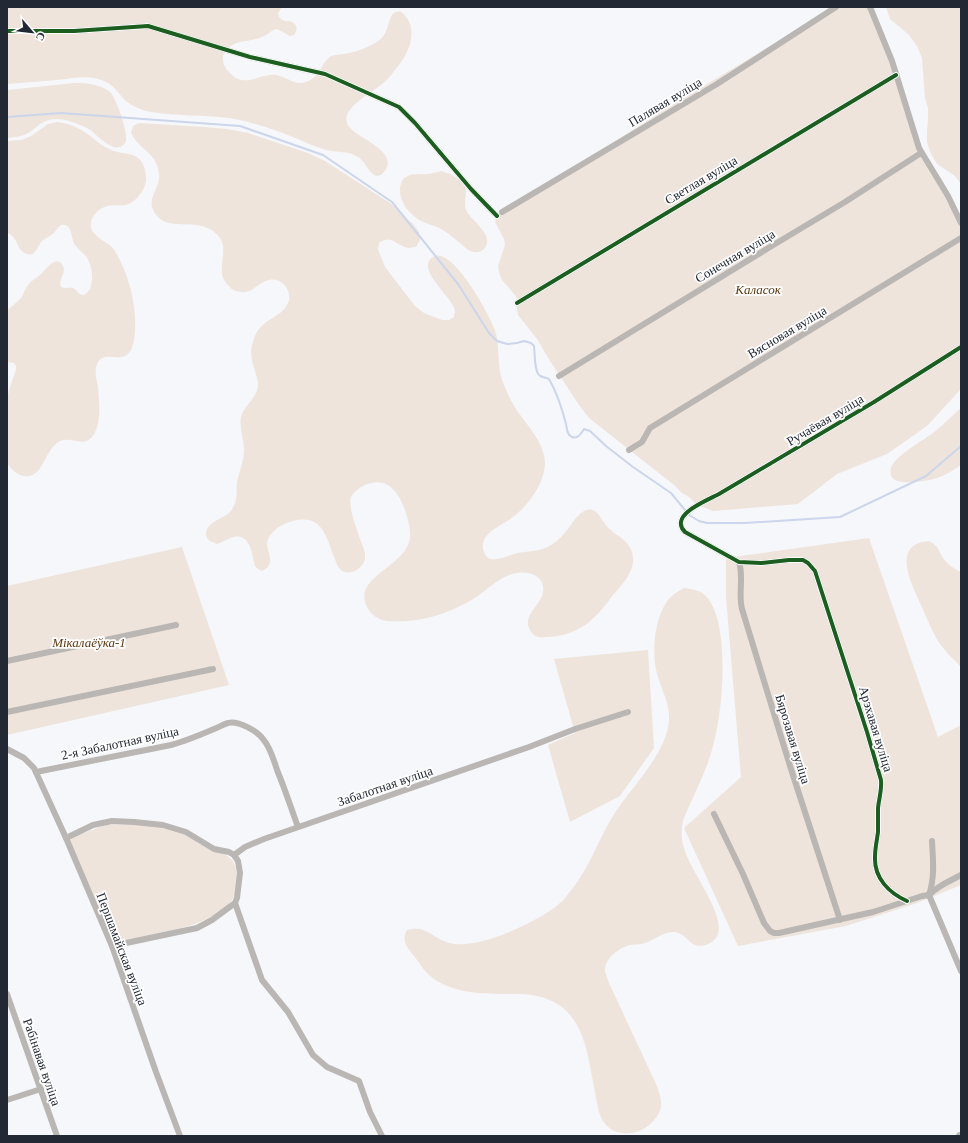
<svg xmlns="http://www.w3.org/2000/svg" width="968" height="1143" font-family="Georgia,serif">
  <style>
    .green { fill: #eee4dc }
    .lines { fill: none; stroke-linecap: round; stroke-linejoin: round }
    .stream { stroke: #cbd5eb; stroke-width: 2 }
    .street { stroke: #bab6b3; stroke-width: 6 }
    .secondary { stroke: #b9b6b3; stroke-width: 8 }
    .cycleway-casing { stroke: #fff; stroke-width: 6 }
    .cycleway { stroke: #1b5e20; stroke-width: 4 }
    .labels { text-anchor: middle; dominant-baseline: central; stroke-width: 3.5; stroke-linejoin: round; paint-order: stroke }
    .street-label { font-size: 13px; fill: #222834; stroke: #fff }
    .park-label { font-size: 13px; font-style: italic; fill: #5c370f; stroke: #fff }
  </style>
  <rect width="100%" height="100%" fill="#f5f7fa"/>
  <!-- green -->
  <g class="green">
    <path d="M 7,7 L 282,7 L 278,13 L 279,17 C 281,19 282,20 285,21 C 286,21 287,21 288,21 C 297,22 299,29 294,35 L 290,36 L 277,29 C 271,30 268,35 262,37 C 250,42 238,39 228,48 C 224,52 222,55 223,60 C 223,64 226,69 229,72 C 245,90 259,73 276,75 C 287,77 295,86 306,82 C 321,77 321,62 331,56 C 336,54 343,55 349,53 C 359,51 369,47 378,41 C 391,33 387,14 396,12 C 401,10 404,14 407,18 C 418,35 407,57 394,71 C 391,76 386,81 382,84 C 372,93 342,107 347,123 C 351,137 402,150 384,172 C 373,185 366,161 358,157 C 347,150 335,153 323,149 C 313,146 303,141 293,137 C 272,129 250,121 228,118 C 202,115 176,116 151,112 C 142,110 133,107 126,101 C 119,95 115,86 106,82 C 91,74 73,78 57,80 C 40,81 24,83 7,84 Z"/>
    <path d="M 835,7 L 870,7 L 919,148 L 961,223 L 961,389 L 927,426 L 887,454 L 837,474 L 798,504 L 713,511 L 697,505 L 689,497 L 682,493 L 674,485 L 589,418 L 579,405 L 550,361 L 537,339 L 518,315 L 517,309 L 517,298 L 515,295 L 502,280 L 499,272 L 498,266 L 505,245 L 504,239 L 495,222 L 497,216 L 502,212 L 679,101 Z"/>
    <path d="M 886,7 L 961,7 L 961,184 L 955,176 L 937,164 L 931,154 L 927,142 L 927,130 L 928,120 L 928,108 L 925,98 L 922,58 L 917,46 L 909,35 L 890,19 Z"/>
    <path d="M 75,83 C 87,83 100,84 110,92 C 116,97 128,133 126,140 C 126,143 123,146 120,147 C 110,150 97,135 89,129 C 83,126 76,123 69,121 C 60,118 48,118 40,124 C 36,127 32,131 28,133 C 22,137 14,137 7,138 L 7,90 Z"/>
    <path d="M 57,122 C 78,125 85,132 102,145 C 107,148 112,151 118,152 C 125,154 132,153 138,158 C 144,163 145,169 146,177 C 147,188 137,202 126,205 C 120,206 112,204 105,207 C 97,209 89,219 91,228 C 94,237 107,242 113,248 C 117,254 120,260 123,267 C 132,288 136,309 135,331 C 132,377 106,344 97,364 C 94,372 97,381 98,388 C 99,402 101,417 96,430 C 87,452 74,435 60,441 C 43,450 44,480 23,476 C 16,474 11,469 7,463 L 7,400 L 9,390 L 16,370 L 16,366 L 14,363 L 7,362 L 7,311 C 11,306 17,303 21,298 C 24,294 25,288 29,284 C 32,280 37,278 41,274 C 46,270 56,253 63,266 C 67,273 58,278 61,287 C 66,289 69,287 73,288 C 77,290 78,295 83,295 C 87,295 88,291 90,289 C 94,279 92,265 86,256 C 82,252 78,249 75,245 C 70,237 73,223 61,225 C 57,228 55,233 50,236 C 47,238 44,239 42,241 C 37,247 35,260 23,252 C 19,249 18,245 16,241 C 14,237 10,234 7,232 L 7,141 L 21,140 L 31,136 L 48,124 Z"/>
    <path d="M 139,123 L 205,127 L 227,129 L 248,133 L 308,153 L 325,161 L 390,203 L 413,224 L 419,232 L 420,240 L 416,247 C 415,247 410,248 410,248 C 397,248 393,233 379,243 L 378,249 L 385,267 L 415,306 L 424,313 L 442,320 L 449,320 L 454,317 C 454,315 455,313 455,311 C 454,298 414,269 433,257 C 451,244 490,315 495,330 C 500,346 497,364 502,380 C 506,390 510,400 516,409 C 527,426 545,442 545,464 C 544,484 528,506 513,517 C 503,525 481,532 483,548 C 486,567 503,557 514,554 C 520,552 527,552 533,551 C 544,550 553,545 561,537 C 569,530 577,512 587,510 C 597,507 600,518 605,524 C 607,527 612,531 614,533 C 623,539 632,545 633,557 C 635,571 622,585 613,595 C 595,620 579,636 546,637 C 540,638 533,637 530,630 C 522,617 538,607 542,596 C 548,578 532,570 516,573 C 501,576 490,587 478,596 C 456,610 433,619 407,621 C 396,621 385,623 376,617 C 370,613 367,608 365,602 C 358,575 406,566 410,538 C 411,529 408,521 406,513 C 400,494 388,475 365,485 C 360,487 354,492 351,497 C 347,508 361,540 365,553 C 365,555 365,557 365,559 C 363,568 350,577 341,570 C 337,567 336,561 334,557 C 329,544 324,523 309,520 C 294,517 269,527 267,544 C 267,550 271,556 270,562 C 269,567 266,569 262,571 L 258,569 L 255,566 C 252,556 251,533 234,537 C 228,538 223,542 217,544 C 212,542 207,541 206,535 C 205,522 224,519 231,511 C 233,508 235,504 236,500 C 237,494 236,488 237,482 C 239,472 244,461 244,450 C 244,439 239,428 241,417 C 244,405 257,398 258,386 C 259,381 256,376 255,371 C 252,361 249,352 253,342 C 255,333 261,325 268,321 C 277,315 286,311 289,300 C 291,289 281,277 269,280 C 256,283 252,296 236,291 C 233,290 231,289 229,286 C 213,272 230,253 220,238 C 202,214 171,233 157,216 C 143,200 161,189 159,174 C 157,152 139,150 131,133 L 133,126 Z"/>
    <path d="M 441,171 C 450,173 465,180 466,191 C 466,198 464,203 466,210 C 471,221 496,235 484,249 C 480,253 475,253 470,251 C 461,245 453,236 443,230 C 437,226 430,225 423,222 C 411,216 399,203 400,188 C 401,183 402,178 408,176 C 413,173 420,175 426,174 C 431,174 436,172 441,171 Z"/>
    <path d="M 961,408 L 961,465 C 954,470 947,474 940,477 C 930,481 896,487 891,476 C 890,472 890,468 893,464 C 901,452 926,439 938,429 C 946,422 953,415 961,408 Z"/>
    <path d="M 869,538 L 938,737 L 961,725 L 961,885 L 917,903 L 846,926 L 738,946 L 684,828 L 741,777 L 726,597 L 726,558 Z"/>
    <path d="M 929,541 C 939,546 938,550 943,558 C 948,565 954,569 961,572 L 961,667 C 954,660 946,652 940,644 C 932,632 927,618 921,605 C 912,584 890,544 929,541 Z"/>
    <path d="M 182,547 L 229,685 L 7,735 L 7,586 Z"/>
    <path d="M 684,588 C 692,589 700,590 706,596 C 731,624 723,711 713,746 C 709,762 702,778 695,793 C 691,802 686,812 683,821 C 681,830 681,839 684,848 C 689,869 725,913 718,934 C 715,943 702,949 693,944 C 686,939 682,932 673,932 C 663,932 654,940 645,943 C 640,945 635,944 630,945 C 619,948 604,958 605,972 C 606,975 608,980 609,983 L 657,1086 C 659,1093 662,1100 661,1107 C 655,1131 622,1143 605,1124 C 598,1115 597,1103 595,1092 C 589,1063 586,1023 559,1005 C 540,993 525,994 504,994 C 477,994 444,992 425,971 C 421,966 418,961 414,956 C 407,947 401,941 407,930 C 426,925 430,936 446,942 C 459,947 477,943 490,939 C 512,932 543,918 560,903 C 563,901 566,897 568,894 C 589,870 597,842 613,816 C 630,788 667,754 669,720 C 670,704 662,691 658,677 C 651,656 654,621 666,603 C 670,596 677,592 684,588 Z"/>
    <path d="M 648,650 L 654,748 L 620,796 L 570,822 L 548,745 L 575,733 L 554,659 Z"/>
    <path d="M 129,824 C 146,825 171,827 186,835 C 194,839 201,846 209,849 C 214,852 219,852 224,854 C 235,859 238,870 237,882 C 236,896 233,901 222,910 C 204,923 184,928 163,932 C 147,936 131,940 115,943 L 70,842 L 70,838 L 106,825 Z"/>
  </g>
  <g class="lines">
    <!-- stream -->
    <path class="stream" d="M 7,117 L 61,113 L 240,126 L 323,155 L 392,202 L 458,284 L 489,333 L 497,341 L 507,344 L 517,343 L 524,341 L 531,343 L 534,346 C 535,353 534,372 540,376 C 542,377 547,378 549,379 C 557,393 562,408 566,424 C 567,429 567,435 572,437 C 578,440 582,432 584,429 L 590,431 L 606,446 L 633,467 L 671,493 L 689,515 L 699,521 L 707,523 L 745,523 L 840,517 L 926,476 L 961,446"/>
    <!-- street -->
    <g class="street">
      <path d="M 870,7 L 892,61 L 919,148 L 948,196 L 961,223"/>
      <path d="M 7,31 L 74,31 L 148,26 L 250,57 L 325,74 L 399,107 L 415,123 L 471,189 L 497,216"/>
      <path d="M 502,212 L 717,84 L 836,7"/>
      <path d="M 517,303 L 896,75"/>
      <path d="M 559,376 L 770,247 L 845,202 L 921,153"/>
      <path d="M 629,450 L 642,442 L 650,428 L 961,238"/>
      <path d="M 739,562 C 744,577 738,594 742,609 L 790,766 L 840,920"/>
      <path d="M 7,661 L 176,625"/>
      <path d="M 7,712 L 213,669"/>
      <path d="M 7,749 L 24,758 L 34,768 L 66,838 L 112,946 L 156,1072 L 180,1136"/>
      <path d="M 36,772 L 171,745 C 186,741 200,735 214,729 C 219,727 224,724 228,723 C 238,720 257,731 263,739 C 270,747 274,760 277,770 C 285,789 291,808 298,827"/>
      <path d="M 714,814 L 743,874 L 764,923 L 770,931 L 774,933 L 779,933 L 873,912 L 922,896 L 929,895"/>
      <path d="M 66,838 L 93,825 L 112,821 L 134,822 L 163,825 L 186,832 L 214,849 L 229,852 L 234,855 L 238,861 L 240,873 L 237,898 L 235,903 L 212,920 L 197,928 L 112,946"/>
      <path d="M 234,855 L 245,847 L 264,839 L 529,747 L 575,729 L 628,712"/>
      <path d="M 930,894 C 939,885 950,881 961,875"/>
      <path d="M 929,895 L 961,971"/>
      <path d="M 929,895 C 935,877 933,860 932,841"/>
      <path d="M 907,901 C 889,893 874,878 875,857 C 875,848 877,840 878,832 C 878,824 878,816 878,808 C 879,798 882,790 881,780 L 867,732 L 815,571 L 808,563 L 803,560 L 789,560 L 761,563 L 739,562 L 685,532 C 668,515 708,500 719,494 L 874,402 L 961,347"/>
      <path d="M 235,903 L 262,980 L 288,1012 L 313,1055 L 327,1067 L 359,1081 L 370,1112 L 382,1136"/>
      <path d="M 7,994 L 57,1136"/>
      <path d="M 7,1100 L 41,1089"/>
    </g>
    <!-- secondary -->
    <path class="secondary" d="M 960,1136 L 961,1136"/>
    <defs>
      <g id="cycleway">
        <path d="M 7,31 L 74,31 L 148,26 L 250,57 L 325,74 L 399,107 L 415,123 L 471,189 L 497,216"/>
        <path d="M 517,303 L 896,75"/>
        <path d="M 907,901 C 889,893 874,878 875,857 C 875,848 877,840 878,832 C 878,824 878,816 878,808 C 879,798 882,790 881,780 L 867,732 L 815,571 L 808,563 L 803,560 L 789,560 L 761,563 L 739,562 L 685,532 C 668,515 708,500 719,494 L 874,402 L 961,347"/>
      </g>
    </defs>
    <!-- cycleway casing -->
    <use href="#cycleway" class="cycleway-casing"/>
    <!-- cycleway -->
    <use href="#cycleway" class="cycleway"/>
  </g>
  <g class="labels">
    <!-- street labels -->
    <g class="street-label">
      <text transform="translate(665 102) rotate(-31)">Палявая вуліца</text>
      <text transform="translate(701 180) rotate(-31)">Светлая вуліца</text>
      <text transform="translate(735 256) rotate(-31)">Сонечная вуліца</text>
      <text transform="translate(787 332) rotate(-31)">Вясновая вуліца</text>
      <text transform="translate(825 420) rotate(-31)">Ручаёвая вуліца</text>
      <text transform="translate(876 729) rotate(73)">Арэхавая вуліца</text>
      <text transform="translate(793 739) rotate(73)">Бярозавая вуліца</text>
      <text transform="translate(120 743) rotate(-12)">2-я Забалотная вуліца</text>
      <text transform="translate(385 786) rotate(-19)">Забалотная вуліца</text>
      <text transform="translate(122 949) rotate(69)">Першамайская вуліца</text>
      <text transform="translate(42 1062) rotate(71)">Рабінавая вуліца</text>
    </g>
    <!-- park labels -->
    <g class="park-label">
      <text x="758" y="289">Каласок</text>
      <text x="89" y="642">Мікалаёўка-1</text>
    </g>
  </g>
  <!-- border -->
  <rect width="968" height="1143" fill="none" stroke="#222834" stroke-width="16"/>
  <!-- north arrow -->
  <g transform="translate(32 32) rotate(118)" stroke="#ffffff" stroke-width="3" paint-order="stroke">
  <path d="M0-3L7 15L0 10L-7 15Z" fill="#222834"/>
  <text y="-6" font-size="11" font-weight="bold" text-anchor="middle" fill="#222834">С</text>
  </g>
</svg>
